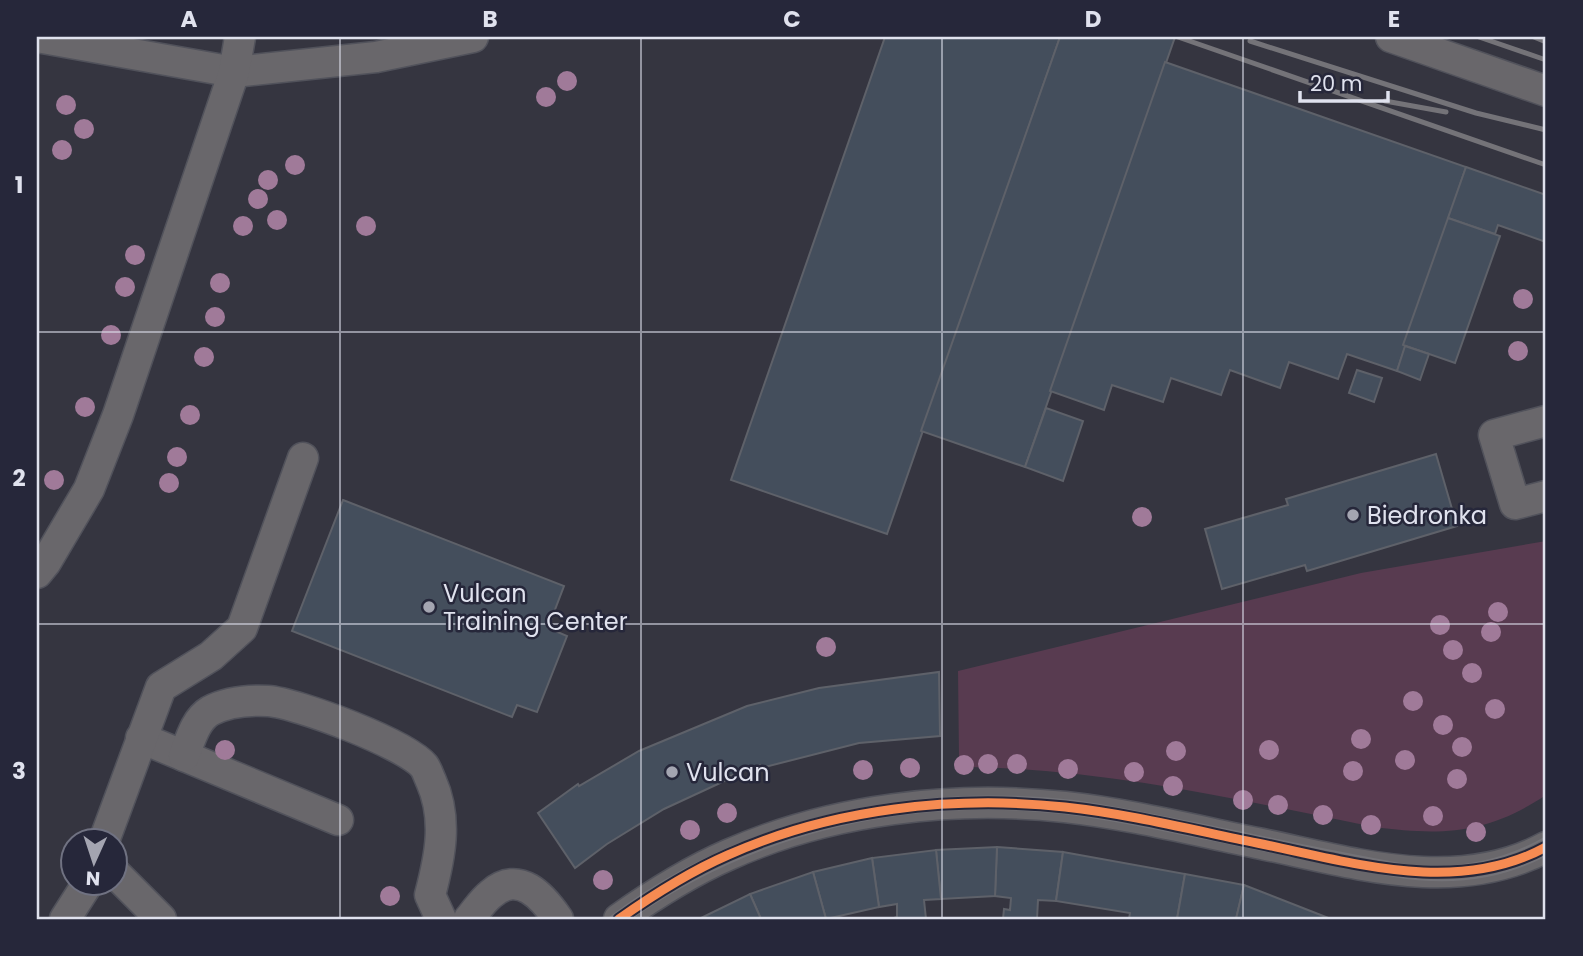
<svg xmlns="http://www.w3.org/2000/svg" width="1583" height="956" font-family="Poppins,sans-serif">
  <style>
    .green { fill: #583b50 }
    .building { fill: #444e5c; stroke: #5e6169; stroke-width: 2 }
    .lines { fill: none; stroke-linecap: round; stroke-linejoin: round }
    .minor-casing { stroke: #51525b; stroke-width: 33 }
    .minor { stroke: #69676b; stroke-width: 30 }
    .tram { stroke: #747378; stroke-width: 2 }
    .rail { stroke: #747378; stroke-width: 5 }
    .cycleway-casing { stroke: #26273a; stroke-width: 13 }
    .cycleway { stroke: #f68b52; stroke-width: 9 }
    .tree { fill: #a07a99 }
    .grid { fill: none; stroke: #e0e2ee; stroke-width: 2; stroke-opacity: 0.55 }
    .poi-dot { fill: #a4a5b1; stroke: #26273a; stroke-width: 2.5 }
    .labels { text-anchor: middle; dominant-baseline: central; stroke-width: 5; stroke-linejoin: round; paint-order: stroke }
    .poi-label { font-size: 24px; fill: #e0e2ee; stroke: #26273a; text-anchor: start }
    .neatline { fill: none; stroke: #e0e2ee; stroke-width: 2.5 }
    .grid-label { font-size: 23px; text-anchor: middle; font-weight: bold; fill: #e0e2ee }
  </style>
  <rect width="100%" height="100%" fill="#353540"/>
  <!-- green -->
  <path class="green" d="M 1546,541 L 1546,795 C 1487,834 1443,836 1374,827 C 1239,800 1103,768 964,767 L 959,759 L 958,671 L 1361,573 Z"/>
  <!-- building -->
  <g class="building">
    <path d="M 885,37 L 1060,37 L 887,534 L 731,480 Z"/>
    <path d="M 1060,37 L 1175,37 L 1025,467 L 921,431 Z"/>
    <path d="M 1165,62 L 1466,167 L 1397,371 L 1347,354 L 1338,379 L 1289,362 L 1280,388 L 1230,370 L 1221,395 L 1171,378 L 1163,402 L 1112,385 L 1104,410 L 1050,391 Z"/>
    <path d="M 1466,167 L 1546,195 L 1546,242 L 1498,225 L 1495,234 L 1448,218 Z"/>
    <path d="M 1448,218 L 1500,236 L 1455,363 L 1403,345 Z"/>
    <path d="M 1405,346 L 1429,354 L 1420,380 L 1397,371 Z"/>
    <path d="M 1357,370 L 1382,378 L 1374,402 L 1349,393 Z"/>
    <path d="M 1046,408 L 1083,421 L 1063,481 L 1025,467 Z"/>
    <path d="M 1436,454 L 1457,526 L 1307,571 L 1305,565 L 1222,589 L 1205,529 L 1288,505 L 1286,499 Z"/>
    <path d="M 343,500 L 564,586 L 548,628 L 567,636 L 537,712 L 517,705 L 512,717 L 292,631 Z"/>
    <path d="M 939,672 L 940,736 L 859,743 L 761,768 L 760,765 L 730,776 L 731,778 L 664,809 L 607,844 L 575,868 L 538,813 L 578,784 L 579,786 L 639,751 L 747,706 L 819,688 Z"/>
    <path d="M 997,847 L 1063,852 L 1056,901 L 1038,900 L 1037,919 L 1003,919 L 1004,909 L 1010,910 L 1011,898 L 995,896 Z"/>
    <path d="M 997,847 L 995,896 L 941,899 L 936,850 Z"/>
    <path d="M 936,850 L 941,899 L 924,900 L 926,919 L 891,919 L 897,917 L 897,904 L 879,907 L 872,858 Z"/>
    <path d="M 1063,852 L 1185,874 L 1177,919 L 1129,919 L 1130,913 L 1056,901 Z"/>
    <path d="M 872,858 L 879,907 L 826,919 L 813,872 Z"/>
    <path d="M 813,872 L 826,919 L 761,919 L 750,894 Z"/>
    <path d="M 1185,874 L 1244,885 L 1236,919 L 1177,919 Z"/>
    <path d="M 1244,885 L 1331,919 L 1236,919 Z"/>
    <path d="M 750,894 L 761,919 L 699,919 Z"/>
  </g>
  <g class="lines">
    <defs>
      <g id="minor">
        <path d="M 37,37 L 234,72 L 376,57 L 473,37"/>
        <path d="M 1391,37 L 1546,91"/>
        <path d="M 1546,421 L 1494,435 L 1515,504 L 1546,496"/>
        <path d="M 37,573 L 46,562 L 89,489 L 118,415 L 234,72 L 240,37"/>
        <path d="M 141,738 L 338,820"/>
        <path d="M 184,756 C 190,741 195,720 210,711 C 227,702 249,700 268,701 C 297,703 406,744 424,766 C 427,770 429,777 431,781 C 448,819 440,857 430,895 L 441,919"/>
        <path d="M 104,841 L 161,687 L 211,656 L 242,628 L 303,458"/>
        <path d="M 116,874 L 161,919"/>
        <path d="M 65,919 L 88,883"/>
        <path d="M 469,919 C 476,911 482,901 491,894 C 519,869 543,897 558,919"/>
        <path d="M 619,919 C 653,895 689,872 728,855 C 831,809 953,795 1065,807 C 1129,814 1193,830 1257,843 C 1351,862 1456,896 1546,847"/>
      </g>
    </defs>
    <!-- minor casing -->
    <use href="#minor" class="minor-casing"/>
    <!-- minor -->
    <use href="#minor" class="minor"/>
    <!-- tram -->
    <g class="tram">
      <path d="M 608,919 C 739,818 911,783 1074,801 C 1113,806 1151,815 1189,822 C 1265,837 1342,854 1418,867 C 1463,869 1507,860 1546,837"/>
      <path d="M 630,919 C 758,831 907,796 1062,813 C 1107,818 1152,828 1197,837 C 1263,850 1328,864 1394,876 C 1446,885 1499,880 1546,855"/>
    </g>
    <!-- rail -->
    <g class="rail">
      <path d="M 1178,37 L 1546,165"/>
      <path d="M 1479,37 L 1546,60"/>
      <path d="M 1534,37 L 1546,42"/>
      <path d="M 1250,41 L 1476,113 L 1546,130"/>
      <path d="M 1385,101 L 1446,112"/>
    </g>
    <defs>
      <path id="cycleway" d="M 619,919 C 653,895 689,872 728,855 C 831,809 953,795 1065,807 C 1129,814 1193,830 1257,843 C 1351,862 1456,896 1546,847"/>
    </defs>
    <!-- cycleway casing -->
    <use href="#cycleway" class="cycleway-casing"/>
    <!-- cycleway -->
    <use href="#cycleway" class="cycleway"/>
  </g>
  <!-- trees -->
  <g class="tree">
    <circle cx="567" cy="81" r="10"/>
    <circle cx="546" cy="97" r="10"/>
    <circle cx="66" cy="105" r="10"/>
    <circle cx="84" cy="129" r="10"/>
    <circle cx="62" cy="150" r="10"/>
    <circle cx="295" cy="165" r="10"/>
    <circle cx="268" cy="180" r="10"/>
    <circle cx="258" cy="199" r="10"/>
    <circle cx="277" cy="220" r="10"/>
    <circle cx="243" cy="226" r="10"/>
    <circle cx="366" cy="226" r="10"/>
    <circle cx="135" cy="255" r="10"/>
    <circle cx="220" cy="283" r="10"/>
    <circle cx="125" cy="287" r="10"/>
    <circle cx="1523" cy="299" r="10"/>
    <circle cx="215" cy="317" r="10"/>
    <circle cx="111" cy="335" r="10"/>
    <circle cx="1518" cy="351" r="10"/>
    <circle cx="204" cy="357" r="10"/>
    <circle cx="85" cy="407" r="10"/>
    <circle cx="190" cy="415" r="10"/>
    <circle cx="177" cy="457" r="10"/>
    <circle cx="54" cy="480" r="10"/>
    <circle cx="169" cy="483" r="10"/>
    <circle cx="1142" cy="517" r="10"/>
    <circle cx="1498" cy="612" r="10"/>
    <circle cx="1440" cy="625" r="10"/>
    <circle cx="1491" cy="632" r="10"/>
    <circle cx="826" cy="647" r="10"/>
    <circle cx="1453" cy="650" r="10"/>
    <circle cx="1472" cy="673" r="10"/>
    <circle cx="1413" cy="701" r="10"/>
    <circle cx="1495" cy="709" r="10"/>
    <circle cx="1443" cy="725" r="10"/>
    <circle cx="1361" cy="739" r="10"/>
    <circle cx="1462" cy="747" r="10"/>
    <circle cx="225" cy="750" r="10"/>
    <circle cx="1269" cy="750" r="10"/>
    <circle cx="1176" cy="751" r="10"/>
    <circle cx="1405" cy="760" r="10"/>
    <circle cx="988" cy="764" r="10"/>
    <circle cx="1017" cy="764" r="10"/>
    <circle cx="964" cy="765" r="10"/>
    <circle cx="910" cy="768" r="10"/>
    <circle cx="1068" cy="769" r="10"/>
    <circle cx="863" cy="770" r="10"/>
    <circle cx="1353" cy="771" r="10"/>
    <circle cx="1134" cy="772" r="10"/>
    <circle cx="1457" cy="779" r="10"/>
    <circle cx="1173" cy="786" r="10"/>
    <circle cx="1243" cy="800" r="10"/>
    <circle cx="1278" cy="805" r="10"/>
    <circle cx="727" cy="813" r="10"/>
    <circle cx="1323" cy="815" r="10"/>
    <circle cx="1433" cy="816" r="10"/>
    <circle cx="1371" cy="825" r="10"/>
    <circle cx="690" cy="830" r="10"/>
    <circle cx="1476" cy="832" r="10"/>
    <circle cx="603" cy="880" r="10"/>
    <circle cx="390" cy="896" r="10"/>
  </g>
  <!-- grid -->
  <path class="grid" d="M 340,37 L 340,919M 641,37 L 641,919M 942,37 L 942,919M 1243,37 L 1243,919M 37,332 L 1546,332M 37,624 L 1546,624"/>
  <!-- markers -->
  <g class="poi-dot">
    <circle cx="1353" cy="515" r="7"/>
    <circle cx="429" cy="607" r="7"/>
    <circle cx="672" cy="772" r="7"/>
  </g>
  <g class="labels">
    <!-- poi labels -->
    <g class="poi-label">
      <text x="1367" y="515">Biedronka</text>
      <text x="443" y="593">Vulcan<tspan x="443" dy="28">Training Center</tspan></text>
      <text x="686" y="772">Vulcan</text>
    </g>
  </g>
  <!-- border -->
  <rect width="1583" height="956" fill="none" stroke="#26273a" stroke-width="77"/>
  <!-- north arrow -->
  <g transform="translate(94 862) rotate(183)"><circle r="33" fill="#26273a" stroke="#707282" stroke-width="2"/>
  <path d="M0-5L12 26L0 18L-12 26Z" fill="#a4a5b1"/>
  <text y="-10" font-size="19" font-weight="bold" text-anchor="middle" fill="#e0e2ee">N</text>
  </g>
  <!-- scale -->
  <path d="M1300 91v10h88v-10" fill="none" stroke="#e0e2ee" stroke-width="3.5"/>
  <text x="1310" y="91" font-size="21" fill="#e0e2ee" stroke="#26273a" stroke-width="5" paint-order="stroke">20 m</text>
  <rect x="38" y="38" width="1506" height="880" class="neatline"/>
  <g class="grid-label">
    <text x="189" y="27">A</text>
    <text x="490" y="27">B</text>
    <text x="792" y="27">C</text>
    <text x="1093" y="27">D</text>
    <text x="1394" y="27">E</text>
    <text x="19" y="193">1</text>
    <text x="19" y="486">2</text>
    <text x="19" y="779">3</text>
  </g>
</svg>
